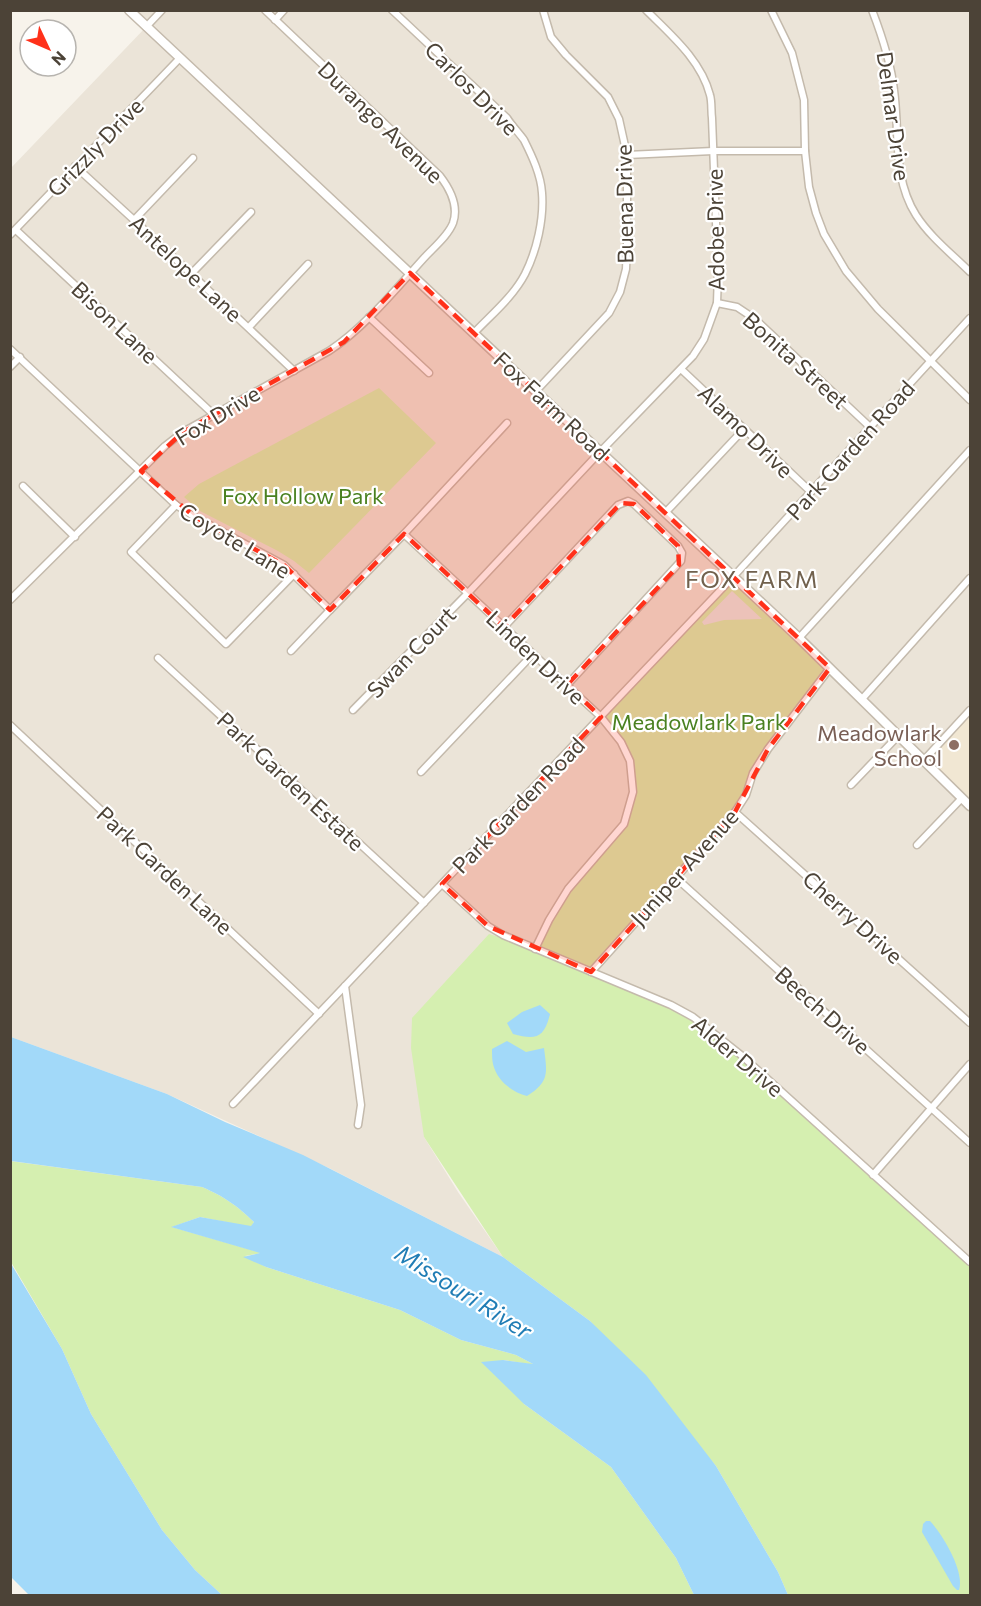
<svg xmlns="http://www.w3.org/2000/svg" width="981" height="1606" font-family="Commissioner,sans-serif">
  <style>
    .residential { fill: #ebe4d8 }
    .education { fill: #f1e7d3 }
    .green { fill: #d5efb0 }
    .parking { fill: #e8e6e2 }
    .water { fill: #a2d9f9 }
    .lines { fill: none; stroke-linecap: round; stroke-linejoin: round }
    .minor-casing { stroke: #c4baac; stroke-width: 9 }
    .tertiary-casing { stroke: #c4baac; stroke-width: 11 }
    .minor { stroke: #fff; stroke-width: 6 }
    .tertiary { stroke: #fff; stroke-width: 8 }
    .marked { fill: #ff311a; fill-opacity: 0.2; stroke: #ff311a; stroke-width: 4.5; stroke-dasharray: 12 8; stroke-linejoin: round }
    .education-dot { fill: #8d6e63; stroke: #fff; stroke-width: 2 }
    .labels { text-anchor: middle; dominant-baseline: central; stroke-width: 4.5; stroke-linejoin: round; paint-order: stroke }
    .street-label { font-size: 22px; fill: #4c4337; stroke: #fff }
    .park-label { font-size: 22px; fill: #4a8121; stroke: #fff }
    .education-label { font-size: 22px; fill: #785e54; stroke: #fff; text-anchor: end }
    .neighbourhood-label { font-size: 24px; letter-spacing: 1.5px; fill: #71614d; stroke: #fff }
    .water-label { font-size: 24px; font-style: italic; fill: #207db5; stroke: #fff }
  </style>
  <rect width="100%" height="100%" fill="#f7f3eb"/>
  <!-- residential -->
  <path class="residential" d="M 130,11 L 970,11 L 970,1262 L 591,972 L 675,877 L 630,761 L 633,792 L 624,824 L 424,1137 L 458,1192 L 503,1257 L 331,1169 L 167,1094 L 11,1037 L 10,169 L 146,27 Z"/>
  <!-- education -->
  <path class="education" d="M 970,710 L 970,806 L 924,760 Z"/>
  <!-- green -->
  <g class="green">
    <path d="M 379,388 L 436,443 L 309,573 L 294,561 L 278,551 L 200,511 L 184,497 L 199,484 Z"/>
    <path d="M 733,577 L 830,668 L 753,773 L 746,795 L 591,972 L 671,1005 L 715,1033 L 970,1262 L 970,1595 L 788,1595 L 778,1572 L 716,1466 L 590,1321 L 503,1257 L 424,1137 L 411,1048 L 412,1018 L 489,934 L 535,948 L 568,889 L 623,824 L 633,792 L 630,761 L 601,717 Z"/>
    <path d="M 10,1161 L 202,1187 C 225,1197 236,1205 254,1222 L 251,1227 L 200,1217 L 172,1227 L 262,1253 L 245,1256 L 266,1267 L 400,1310 L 461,1340 L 516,1355 L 535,1365 L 503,1360 L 524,1404 L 611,1467 L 676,1558 L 694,1595 L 222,1595 L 195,1570 L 162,1530 L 91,1414 L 62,1349 L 11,1262 Z"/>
  </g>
  <!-- parking -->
  <path class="parking" d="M 732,591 L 762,619 L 724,620 L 704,625 L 702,622 Z"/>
  <!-- water -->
  <g class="water">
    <path d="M 540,1005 L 550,1014 C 544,1039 535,1040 513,1034 L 507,1023 L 522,1012 Z"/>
    <path d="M 11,1037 L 167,1094 L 225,1122 L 303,1155 L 503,1257 L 590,1321 L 646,1375 L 716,1466 L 778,1572 L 788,1595 L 694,1595 L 676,1558 L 611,1467 L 524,1404 L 481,1362 L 503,1360 L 533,1364 L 516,1355 L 461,1340 L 400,1310 L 266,1267 L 243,1257 L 260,1253 L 171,1227 L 200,1217 L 251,1226 L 254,1222 C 236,1205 225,1197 202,1187 L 11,1161 Z"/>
    <path d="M 507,1041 L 526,1052 L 544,1048 C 547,1072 550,1082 527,1096 C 512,1092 497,1081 493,1064 C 492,1060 492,1054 492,1049 Z"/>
    <path d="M 10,1262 L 62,1349 L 91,1414 L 162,1530 L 195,1570 L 222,1595 L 29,1595 L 11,1577 Z"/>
    <path d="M 926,1521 L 930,1521 C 943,1535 965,1572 959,1590 L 957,1590 L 953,1586 L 922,1532 L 923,1524 Z"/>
  </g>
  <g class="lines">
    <defs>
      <g id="minor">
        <path d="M 392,10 L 507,118 C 512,126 519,133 524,140 C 532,156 541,175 542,193 C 544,219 537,250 525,274 C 513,297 491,315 474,333"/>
        <path d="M 771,10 L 792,53 L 804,100 L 805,151 L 809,187 L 816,213 L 824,234 L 846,271 L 878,309 L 970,400"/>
        <path d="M 872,10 C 882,36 891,63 894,90 C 900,133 892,177 916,215 C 930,237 952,254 970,272"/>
        <path d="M 275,20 L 284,10"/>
        <path d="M 146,27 L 162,10"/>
        <path d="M 627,155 L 713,151 L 805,151"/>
        <path d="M 75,166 L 134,220 L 294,371"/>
        <path d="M 134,220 L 193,158"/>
        <path d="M 16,230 L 213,414"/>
        <path d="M 10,235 L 179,59"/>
        <path d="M 191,274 L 251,212"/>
        <path d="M 717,303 L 737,307 L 755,319 L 870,427"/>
        <path d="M 369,317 L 429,373"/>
        <path d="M 249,327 L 308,264"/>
        <path d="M 10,349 L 176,505 L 195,517 L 284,565 L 330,610 L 404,534 L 507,423"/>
        <path d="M 10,367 L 20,357"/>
        <path d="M 681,369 L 811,492"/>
        <path d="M 536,391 L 609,313 L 620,292 L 626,269 L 627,244 L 627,155 L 619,119 L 608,97 L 566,55 L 551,37 L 543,10"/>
        <path d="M 23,486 L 75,537"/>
        <path d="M 176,505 L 131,552 L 226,644 L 294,574"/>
        <path d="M 665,513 L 744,429"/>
        <path d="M 404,534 L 601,717 L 621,742 L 630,761 L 633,792 L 624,824 L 568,889 L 549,920 L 535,949"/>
        <path d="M 10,600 L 165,446 L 183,432 L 329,351 C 364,328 395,290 424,258 C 433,248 448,236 453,223 C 459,206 450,189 440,176 L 265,10"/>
        <path d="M 504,627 L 618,505 L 628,501 L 634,504 L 678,546 L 682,553 L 681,561 L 567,685"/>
        <path d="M 799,638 L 970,450"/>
        <path d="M 291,651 L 330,610"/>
        <path d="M 158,658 L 424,903"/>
        <path d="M 862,699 L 970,578"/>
        <path d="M 353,710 L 468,593 L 600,452 L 693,356 L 704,339 L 717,303 L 718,274 L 712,118 C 711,111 712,102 710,95 C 701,60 671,35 646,10"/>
        <path d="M 10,725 L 319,1014"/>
        <path d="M 924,760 L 970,710"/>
        <path d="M 421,772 L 533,654"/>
        <path d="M 851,785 L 899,735"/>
        <path d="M 735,812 L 970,1023"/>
        <path d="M 917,845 L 962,798"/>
        <path d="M 675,877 L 970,1143"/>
        <path d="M 442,884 L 488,926 L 503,935 L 671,1005 L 693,1017 L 741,1055 L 970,1262"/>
        <path d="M 591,972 L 735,812 L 746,795 L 753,773 L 768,749 L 830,668"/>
        <path d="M 345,986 L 361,1105 L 358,1125"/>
        <path d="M 233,1104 L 733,577 L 970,318"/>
        <path d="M 873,1175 L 970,1064"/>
      </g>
      <path id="tertiary" d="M 129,10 L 799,638 L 970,806"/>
    </defs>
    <!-- minor casing -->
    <use href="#minor" class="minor-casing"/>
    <!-- tertiary casing -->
    <use href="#tertiary" class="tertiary-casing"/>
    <!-- minor -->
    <use href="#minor" class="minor"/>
    <!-- tertiary -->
    <use href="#tertiary" class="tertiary"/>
  </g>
  <!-- marked area -->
  <path class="marked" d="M 410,273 L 830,668 L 768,749 L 735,812 L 591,972 L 488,926 L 442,884 L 601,717 L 567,685 L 679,565 L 678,546 L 634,504 L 621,503 L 504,627 L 404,534 L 330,610 L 284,565 L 195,517 L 141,471 L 183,432 L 344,342 Z"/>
  <!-- markers -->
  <circle class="education-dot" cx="954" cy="745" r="6"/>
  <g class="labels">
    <!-- street labels -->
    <g class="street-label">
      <text transform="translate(472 88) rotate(45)">Carlos Drive</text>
      <text transform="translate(894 116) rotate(82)">Delmar Drive</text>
      <text transform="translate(381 122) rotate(44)">Durango Avenue</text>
      <text transform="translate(95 147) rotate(-46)">Grizzly Drive</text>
      <text transform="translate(624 204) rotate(-91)">Buena Drive</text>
      <text transform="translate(715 230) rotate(-91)">Adobe Drive</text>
      <text transform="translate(186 268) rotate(43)">Antelope Lane</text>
      <text transform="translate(115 322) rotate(43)">Bison Lane</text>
      <text transform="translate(796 360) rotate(42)">Bonita Street</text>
      <text transform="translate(552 406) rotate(43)">Fox Farm Road</text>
      <text transform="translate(217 415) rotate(-31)">Fox Drive</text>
      <text transform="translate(746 431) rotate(44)">Alamo Drive</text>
      <text transform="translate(850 450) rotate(-48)">Park Garden Road</text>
      <text transform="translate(235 540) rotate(31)">Coyote Lane</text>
      <text transform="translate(411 652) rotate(-46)">Swan Court</text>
      <text transform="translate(536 657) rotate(43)">Linden Drive</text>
      <text transform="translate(291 781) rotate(43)">Park Garden Estate</text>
      <text transform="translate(518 805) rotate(-46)">Park Garden Road</text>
      <text transform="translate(684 867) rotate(-48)">Juniper Avenue</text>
      <text transform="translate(165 870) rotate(43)">Park Garden Lane</text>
      <text transform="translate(853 917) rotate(42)">Cherry Drive</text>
      <text transform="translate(823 1010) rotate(42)">Beech Drive</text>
      <text transform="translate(738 1056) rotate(40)">Alder Drive</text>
    </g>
    <!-- park labels -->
    <g class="park-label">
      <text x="303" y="495">Fox Hollow Park</text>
      <text x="699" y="721">Meadowlark Park</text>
    </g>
    <!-- education labels -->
    <g class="education-label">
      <text x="942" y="732">Meadowlark<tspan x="942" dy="25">School</tspan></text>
    </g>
    <!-- neighbourhood labels -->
    <g class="neighbourhood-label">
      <text x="752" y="578">FOX FARM</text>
    </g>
    <!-- water labels -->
    <g class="water-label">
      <text transform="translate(464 1291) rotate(32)">Missouri River</text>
    </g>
  </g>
  <!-- border -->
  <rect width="981" height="1606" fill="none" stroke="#4c4337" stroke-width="24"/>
  <!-- north arrow -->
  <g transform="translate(48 48) rotate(134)"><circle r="28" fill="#ffffff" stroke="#b7b4af" stroke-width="1.5"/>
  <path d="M0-4.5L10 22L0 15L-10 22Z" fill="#ff311a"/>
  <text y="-9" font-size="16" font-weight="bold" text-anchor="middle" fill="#4c4337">N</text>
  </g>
</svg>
